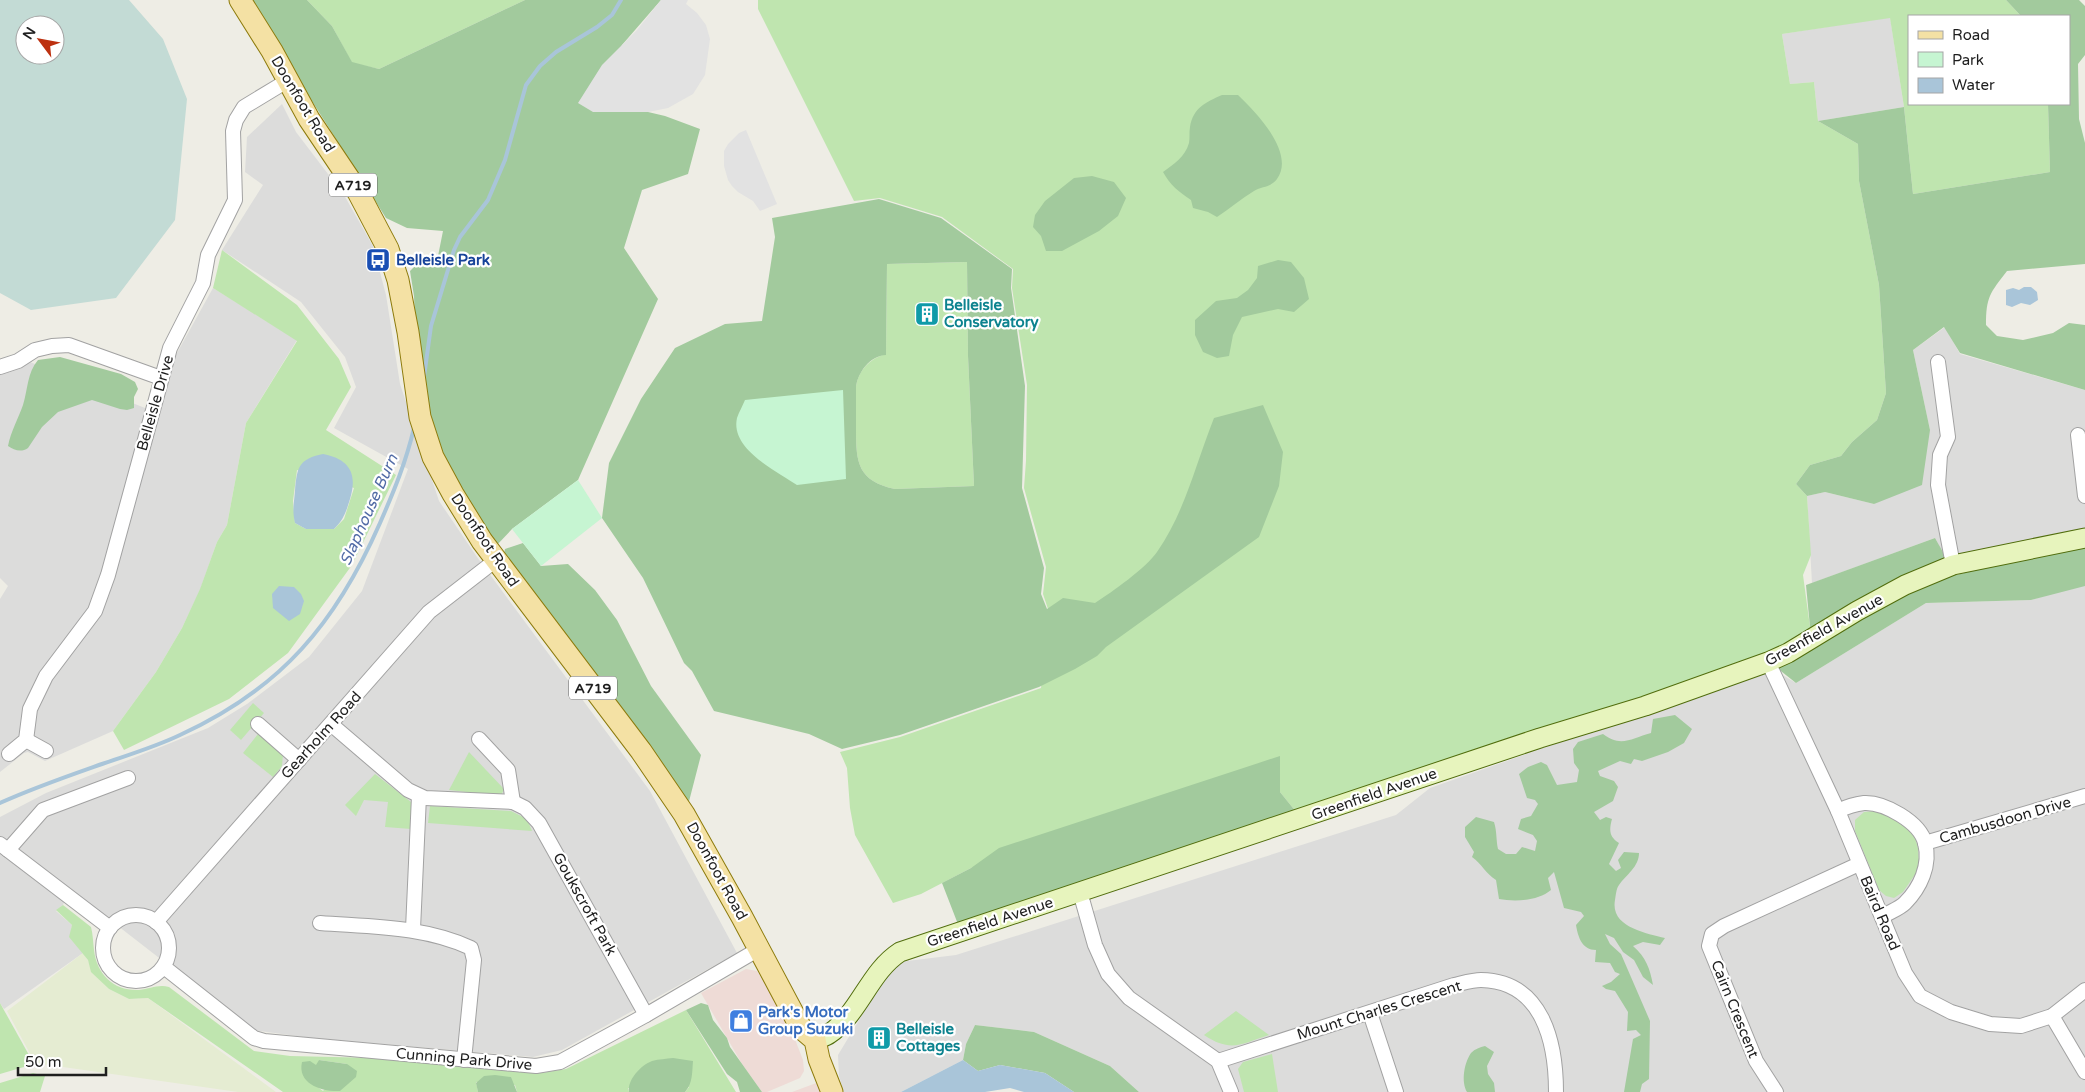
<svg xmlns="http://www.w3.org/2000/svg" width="2085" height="1092" font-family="'Varela Round',sans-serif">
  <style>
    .residential { fill: #dcdcdb }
    .commercial { fill: #eedbd6 }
    .farmland { fill: #e5ecd2 }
    .grass { fill: #bfe5af; fill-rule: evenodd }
    .forest { fill: #a2ca9d; fill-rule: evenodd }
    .wetland { fill: #c3dbd5; fill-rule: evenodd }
    .park { fill: #c6f5d2 }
    .parking { fill: #e2e2e2 }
    .water { fill: #a9c5d9 }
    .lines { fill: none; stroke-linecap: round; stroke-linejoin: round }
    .stream { stroke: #a9c5d9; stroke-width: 4 }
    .street-casing { stroke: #a2a2a2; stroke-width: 16 }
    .secondary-casing { stroke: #516d0d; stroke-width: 21 }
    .primary-casing { stroke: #8d7b0c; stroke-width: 23 }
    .street { stroke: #fff; stroke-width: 14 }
    .secondary { stroke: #e7f4bd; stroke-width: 19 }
    .primary { stroke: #f4e1a4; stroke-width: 21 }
    .labels { text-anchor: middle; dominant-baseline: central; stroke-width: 4.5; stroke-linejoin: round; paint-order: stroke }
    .shield { fill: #fff; stroke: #626262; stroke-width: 1 }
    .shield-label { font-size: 14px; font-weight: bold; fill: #1e1e1e }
    .street-label { font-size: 15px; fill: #1e1e1e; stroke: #fff }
    .transit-label { font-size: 15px; font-weight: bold; fill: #164399; stroke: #fff; text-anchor: start }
    .culture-label { font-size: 15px; font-weight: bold; fill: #0d838f; stroke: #fff; text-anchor: start }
    .shop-label { font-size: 15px; font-weight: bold; fill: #366cbe; stroke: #fff; text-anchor: start }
    .water-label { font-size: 16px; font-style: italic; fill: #526ca6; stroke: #fff }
  </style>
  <rect width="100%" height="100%" fill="#eeede5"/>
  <!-- residential -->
  <g class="residential">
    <path d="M 1890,17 L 1904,107 L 1818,121 L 1814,82 L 1790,84 L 1782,34 Z"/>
    <path d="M 282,104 L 296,132 L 344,195 L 373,246 L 386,295 L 400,384 L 439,501 L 477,557 L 650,791 L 737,953 L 562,1050 L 533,1057 L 312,1038 L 252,1030 L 69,888 L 63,905 L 56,911 L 72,925 L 70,937 L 83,953 L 4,1009 L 0,1003 L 0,817 L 46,793 L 208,728 L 247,704 L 309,657 L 362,591 L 408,469 L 334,428 L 356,387 L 345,357 L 301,302 L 222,250 L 263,185 L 245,172 L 247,137 Z"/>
    <path d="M 213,288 L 297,340 L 246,423 L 227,525 L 217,542 L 200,590 L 182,628 L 156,672 L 113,731 L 45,761 L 28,752 L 24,753 L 0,772 L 0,599 L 8,586 L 0,578 L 0,370 L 30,362 L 160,414 L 172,362 Z"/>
    <path d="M 1945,327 L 1960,354 L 2085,390 L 2085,532 L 1947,560 L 1935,538 L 1812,583 L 1807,496 L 1825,492 L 1874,504 L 1930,430 L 1913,350 Z"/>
    <path d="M 2085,583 L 2085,1092 L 1139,1092 L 1110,1066 L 1034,1032 L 975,1025 L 966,1044 L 963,1060 L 901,1092 L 844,1092 L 839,1076 L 838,1055 L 888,972 L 899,962 L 956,955 L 1396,815 L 1430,788 L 1771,668 L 1796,683 L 1926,603 L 2031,600 Z"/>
  </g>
  <!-- commercial -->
  <g class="commercial">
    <path d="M 746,969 L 757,971 L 791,1029 L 803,1060 L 804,1071 L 800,1078 L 767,1092 L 762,1092 L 742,1064 L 701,993 Z"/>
    <path d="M 819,1082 L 824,1092 L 792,1092 Z"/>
  </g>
  <!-- farmland -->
  <path class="farmland" d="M 83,953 L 88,960 L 92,972 L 109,989 L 129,999 L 148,998 L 276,1092 L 238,1092 L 35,1063 L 7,1011 Z"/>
  <!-- grass -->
  <g class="grass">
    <path d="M 307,0 L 525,0 L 379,69 L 352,63 L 332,26 Z"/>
    <path d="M 758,0 L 2006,0 L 2021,16 L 1909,16 L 1909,104 L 2048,104 L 2050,172 L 1913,194 L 1904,107 L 1890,18 L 1782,34 L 1790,84 L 1814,82 L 1818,121 L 1858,144 L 1859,181 L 1879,285 L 1886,393 L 1877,420 L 1852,442 L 1841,456 L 1810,465 L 1796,484 L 1807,496 L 1811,555 L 1803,575 L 1810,627 L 1763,657 L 1301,818 L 1280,792 L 1280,757 L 971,868 L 921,894 L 893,903 L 855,835 L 850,808 L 847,768 L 840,752 L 900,737 L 1041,688 L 1048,609 L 1043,594 L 1046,567 L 1024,488 L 1026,461 L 1027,385 L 1012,288 L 1013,269 L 942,217 L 880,198 L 854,201 L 758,9 Z"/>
    <path d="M 222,250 L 297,305 L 339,359 L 351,387 L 326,430 L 396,475 L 352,565 L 288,653 L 229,699 L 124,750 L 113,731 L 156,672 L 182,628 L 200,589 L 217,542 L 227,525 L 246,423 L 297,341 L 213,288 ZM 297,470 L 354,488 L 344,519 L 334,529 L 306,529 L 295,523 L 293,501 Z"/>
    <path d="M 967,262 L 968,356 L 974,486 L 895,489 C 858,481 856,463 856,430 C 856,416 856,401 856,387 C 858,371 870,358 886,354 L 887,264 Z"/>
    <path d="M 253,703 L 264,713 L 241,740 L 230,730 Z"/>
    <path d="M 258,734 L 283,754 L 282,766 L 273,777 L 243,753 Z"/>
    <path d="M 469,752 L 504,789 L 501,796 L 449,790 Z"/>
    <path d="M 375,774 L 411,802 L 411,829 L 385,827 L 388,802 L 364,800 L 356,816 L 345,805 Z"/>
    <path d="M 430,806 L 511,811 L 527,819 L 532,831 L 428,823 Z"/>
    <path d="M 1875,811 L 1891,815 L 1914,834 L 1918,848 L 1919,862 L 1916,873 L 1903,892 L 1894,898 L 1886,896 L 1879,890 L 1855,831 L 1855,820 L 1864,812 Z"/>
    <path d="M 63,905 L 91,927 C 93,935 93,942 94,950 C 97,975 114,991 139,990 C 150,989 158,984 169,987 L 254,1051 L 290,1056 L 464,1060 L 541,1073 L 566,1069 L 686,1010 L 736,1092 L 685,1092 L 689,1087 L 628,1088 L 629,1092 L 517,1092 L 515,1085 L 476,1082 L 478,1092 L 283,1092 L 148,998 L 129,999 L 109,989 L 91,972 L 88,960 L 69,937 L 72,925 L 56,910 ZM 319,1060 L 347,1064 L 323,1091 L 315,1085 Z"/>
    <path d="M 0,1003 L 34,1064 L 0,1074 Z"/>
    <path d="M 1236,1011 L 1269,1035 C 1241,1044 1231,1053 1204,1035 Z"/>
    <path d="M 1272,1054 L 1278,1092 L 1244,1092 L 1238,1069 L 1243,1062 Z"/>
    <path d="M 33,1073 L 45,1076 L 40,1092 L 0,1092 L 0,1083 Z"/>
  </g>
  <!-- forest -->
  <g class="forest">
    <path d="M 248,0 L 307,0 L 332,26 L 352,62 L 379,69 L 525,0 L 661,0 L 622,45 L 593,112 L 648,112 L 665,116 L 700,129 L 688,174 L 642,190 L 624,248 L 658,299 L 578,480 L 512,529 L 496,546 L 449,477 L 417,367 L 414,296 L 410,271 L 421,260 L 436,266 L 443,231 L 407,228 L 386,218 Z"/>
    <path d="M 2006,0 L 2079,0 L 2085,6 L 2085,55 L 2078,64 L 2079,119 L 2085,143 L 2085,264 L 2007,271 C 1990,293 1986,297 1986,325 L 1997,336 L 2023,340 L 2053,333 L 2069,323 L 2085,325 L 2085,390 L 1960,353 L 1944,327 L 1913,350 L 1930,430 L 1922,485 L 1874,504 L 1825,492 L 1807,496 L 1796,484 L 1810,465 L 1841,456 L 1852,442 L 1877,420 L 1886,393 L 1879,285 L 1859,181 L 1858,144 L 1818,121 L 1904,107 L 1913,194 L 2050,172 L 2048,104 L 2069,104 L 2069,16 L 2021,16 Z"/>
    <path d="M 1222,95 L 1238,95 C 1255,111 1296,153 1277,179 C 1270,188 1262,186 1254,191 C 1241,199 1229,209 1217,217 L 1208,212 L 1193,208 L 1191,200 C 1179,192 1170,185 1163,172 C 1174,164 1185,157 1189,143 C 1190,138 1189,132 1190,127 C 1193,108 1206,102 1222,95 Z"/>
    <path d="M 1092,176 L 1114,182 L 1126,198 L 1118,216 L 1099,231 L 1062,251 L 1046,251 L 1041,236 L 1033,227 L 1035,215 L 1045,201 L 1074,178 Z"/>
    <path d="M 879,199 L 941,218 L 1012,269 L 1011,288 L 1025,386 L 1022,488 L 1044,568 L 1041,594 L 1047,609 L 1063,598 L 1095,603 C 1112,592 1146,568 1157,552 C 1185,512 1196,463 1214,418 L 1263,405 L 1283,452 L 1279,486 L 1259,537 L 1106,647 L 1097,656 L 1075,669 L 1039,687 L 900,735 L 842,749 L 809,734 L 714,711 L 692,671 L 684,663 L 643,578 L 602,518 L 609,463 L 641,399 L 675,348 L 725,324 L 762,321 L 775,237 L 772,218 ZM 967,262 L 968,356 L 974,486 L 895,489 C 858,481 856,463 856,430 C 856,416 856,401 856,387 C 858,372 870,356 886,355 L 887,264 Z"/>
    <path d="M 1278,260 L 1291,262 L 1304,278 L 1309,299 L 1294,312 L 1278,309 L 1242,317 L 1233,335 L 1229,356 L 1217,358 L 1203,352 L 1195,335 L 1195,320 L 1216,301 L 1237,298 L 1248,290 L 1257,278 L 1258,266 Z"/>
    <path d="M 60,357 L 121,374 L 135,382 L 138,389 L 134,397 L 134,408 L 127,410 L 120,409 L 92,400 L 58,412 L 42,427 L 28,448 C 21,453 14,450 8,446 C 11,431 18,419 23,405 C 28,389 27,373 38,360 Z"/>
    <path d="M 1935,538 L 1956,575 L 2085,544 L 2085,586 L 2031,600 L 1926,603 L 1796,683 L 1763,657 L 1810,627 L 1806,585 Z"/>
    <path d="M 523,543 L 541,566 L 568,564 L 595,590 L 617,620 L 651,686 L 701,755 L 686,813 L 503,557 L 505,549 Z"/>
    <path d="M 1675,715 L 1692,729 L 1684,743 L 1668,752 L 1642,761 L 1634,759 L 1631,764 L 1620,761 L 1598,771 L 1600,776 L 1614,781 L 1618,787 L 1613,801 L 1594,812 L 1600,820 L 1606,817 L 1612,819 C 1609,830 1609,837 1619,843 L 1609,864 L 1616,871 L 1621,868 L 1618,860 L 1624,852 L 1639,853 C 1639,867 1626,875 1619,885 C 1616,889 1616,895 1615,900 C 1610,927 1646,933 1665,938 L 1660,945 L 1643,942 L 1633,946 C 1646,957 1650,969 1653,985 L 1643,977 L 1634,960 L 1623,952 L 1614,938 L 1605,934 L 1610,944 L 1621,954 L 1650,1021 L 1649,1079 L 1642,1084 L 1640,1092 L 1624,1092 L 1633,1039 L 1641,1035 L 1636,1030 L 1627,1031 L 1628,1012 L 1615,991 L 1606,989 L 1602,986 L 1611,982 L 1620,974 L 1615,972 L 1610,963 L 1595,962 L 1596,950 C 1582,950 1578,937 1576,925 L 1584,916 L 1581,912 L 1564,908 L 1554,872 L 1548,878 L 1551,890 C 1538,901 1515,902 1499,899 L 1496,880 C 1486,874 1482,864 1472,857 L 1474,852 L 1465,837 L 1465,827 L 1476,817 L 1494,822 C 1497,831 1496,840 1498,849 L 1506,854 L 1516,854 L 1522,847 L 1535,851 L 1537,841 L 1533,835 L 1518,829 L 1521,819 L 1531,816 L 1538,804 L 1535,800 L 1527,798 L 1519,774 L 1528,767 L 1541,762 L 1547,765 L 1557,785 L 1577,782 L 1579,770 L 1574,763 L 1573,749 L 1578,742 L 1603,734 C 1621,748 1632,738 1651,733 L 1653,719 Z"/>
    <path d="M 1280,756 L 1280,792 L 1301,818 L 961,932 L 942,883 L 971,868 L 999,848 Z"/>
    <path d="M 701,1003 L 708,1005 L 713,1020 L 727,1038 L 730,1047 L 762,1092 L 740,1092 L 737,1082 L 727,1074 L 686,1010 Z"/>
    <path d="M 975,1025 L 1034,1032 L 1110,1066 L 1139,1092 L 1074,1092 L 1045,1073 L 1000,1065 L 978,1071 L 963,1060 L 966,1044 Z"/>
    <path d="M 1485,1046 L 1494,1052 L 1487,1066 L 1488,1074 L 1494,1083 L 1495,1092 L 1467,1092 C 1461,1082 1464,1063 1471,1053 C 1475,1049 1480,1047 1485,1046 Z"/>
    <path d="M 673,1058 L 693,1061 C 692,1072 693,1083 685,1092 L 629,1092 C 627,1080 641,1065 652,1061 C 659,1059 666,1059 673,1058 Z"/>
    <path d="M 319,1060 L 347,1064 L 357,1071 L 356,1077 L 340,1091 C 322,1092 297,1084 302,1062 L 310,1061 L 316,1065 Z"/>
    <path d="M 495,1075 L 511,1077 L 517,1092 L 478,1092 L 476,1083 L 484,1076 Z"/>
  </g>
  <!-- wetland -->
  <path class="wetland" d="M 0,0 L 129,0 L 163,39 L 187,99 L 175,220 L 116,298 L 31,310 L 0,293 ZM 25,25 L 55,25 L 55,55 L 25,55 Z"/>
  <!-- park -->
  <g class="park">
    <path d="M 843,390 L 846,479 L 797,485 C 776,471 730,449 737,418 C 739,412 743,405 745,400 Z"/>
    <path d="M 578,480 L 602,518 L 541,566 L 512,529 Z"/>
  </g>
  <!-- parking -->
  <g class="parking">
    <path d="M 661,0 L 688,0 L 686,4 L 697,13 L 706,25 L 710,39 L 705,75 L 693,94 L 668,108 L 648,112 L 593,112 L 578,103 L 602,65 L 637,30 Z"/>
    <path d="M 746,130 L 777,204 L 760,211 L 753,201 L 738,192 L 732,186 L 728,180 L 724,166 L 724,151 L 728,144 L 739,133 Z"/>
  </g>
  <!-- water -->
  <g class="water">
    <path d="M 2024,287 L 2031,287 L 2037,292 L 2038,300 L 2030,305 L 2021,303 L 2012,307 L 2006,305 L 2006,290 L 2013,288 L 2019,290 Z"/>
    <path d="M 323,454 C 349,459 358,473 350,499 C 346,512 344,519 334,529 L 306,529 L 295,523 C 292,511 294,503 295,491 C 297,468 298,459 323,454 Z"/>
    <path d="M 279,586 L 294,587 L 301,594 L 304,601 L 300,614 L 289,621 L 273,608 L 272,594 Z"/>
    <path d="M 963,1060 L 978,1071 L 1000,1065 L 1045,1073 L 1074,1092 L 1024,1092 L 1010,1088 L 985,1092 L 901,1092 Z"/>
  </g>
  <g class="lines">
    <!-- stream -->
    <g class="stream">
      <path d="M 424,377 L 431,326 L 454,250 L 460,237 L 488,200 L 505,160 L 526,85 L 540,66 L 556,52 L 597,27 L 612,15 L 621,0"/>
      <path d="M 0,803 C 33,788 68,776 102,764 C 128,755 155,747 180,735 C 281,689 336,623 380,523 C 394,491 406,462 414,428"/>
    </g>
    <defs>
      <g id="street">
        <path d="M 1938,362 L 1948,437 L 1940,455 L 1938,485 L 1953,565"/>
        <path d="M 0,367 L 18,361 L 35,350 L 52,346 L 69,345 L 161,378"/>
        <path d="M 2078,435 L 2085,496"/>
        <path d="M 1768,662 L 1838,811 L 1905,973 L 1920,996 L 1951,1012 L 1990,1024 L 2021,1026 L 2052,1016 L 2085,990"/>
        <path d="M 258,724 L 299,760"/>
        <path d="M 332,725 L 408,790 L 425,798 L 513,802 L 525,808 L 539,823 L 646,1015"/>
        <path d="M 479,739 L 508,770 L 513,802"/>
        <path d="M 26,740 L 46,751"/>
        <path d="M 9,754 L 26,740 L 30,709 L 46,676 L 95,611 L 108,575 L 170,348 L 203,283 L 208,255 L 235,200 L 233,131 L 236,120 L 244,107 L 287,81"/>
        <path d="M 1838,811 C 1846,807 1855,804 1864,803 C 1884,802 1920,822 1925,843 C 1931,865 1920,888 1905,903 C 1899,909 1889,912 1882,917"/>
        <path d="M 1925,843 L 2085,796"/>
        <path d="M 0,844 L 110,928"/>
        <path d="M 8,850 L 43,810 L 128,778"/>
        <path d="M 1080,892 L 1095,945 L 1108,974 L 1129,998 L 1218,1061 L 1231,1092"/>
        <circle cx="136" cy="948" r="33"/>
        <path d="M 156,922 L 429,612 L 496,560"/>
        <path d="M 320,923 C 371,927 424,926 471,948 L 474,960 L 464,1060"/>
        <path d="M 413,929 L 419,796"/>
        <path d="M 164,967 L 254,1038 L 264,1041 L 536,1066 L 560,1062 L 646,1015 L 759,949"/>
        <path d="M 1370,1013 L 1396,1092"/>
        <path d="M 2052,1016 L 2085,1072"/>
        <path d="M 1218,1061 L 1454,985 C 1463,983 1473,980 1481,980 C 1543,981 1556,1043 1556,1092"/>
        <path d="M 1776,1092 L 1756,1061 L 1709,946 L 1712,934 L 1724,926 L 1859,864"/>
      </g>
      <path id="secondary" d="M 815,1040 C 819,1038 825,1037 829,1034 C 860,1013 869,972 900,952 L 1540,738 L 1645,706 L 1768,662 L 1788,653 L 1857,611 L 1905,585 L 1953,565 L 2085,538"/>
      <path id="primary" d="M 240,0 L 272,51 L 309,119 L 358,192 L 388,249 L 398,280 L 408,332 L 420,417 L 433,457 L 453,494 L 482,541 L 641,751 L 684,814 L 742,917 L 801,1028 L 815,1040 L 819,1059 L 832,1092"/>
    </defs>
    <!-- street casing -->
    <use href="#street" class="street-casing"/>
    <!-- secondary casing -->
    <use href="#secondary" class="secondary-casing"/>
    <!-- primary casing -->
    <use href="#primary" class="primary-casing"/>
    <!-- street -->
    <use href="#street" class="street"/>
    <!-- secondary -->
    <use href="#secondary" class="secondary"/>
    <!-- primary -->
    <use href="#primary" class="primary"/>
  </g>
  <!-- icons -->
  <defs>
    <symbol id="bus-square" viewBox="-11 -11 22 22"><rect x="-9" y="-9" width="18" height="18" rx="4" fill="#1a4fb4" stroke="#fff"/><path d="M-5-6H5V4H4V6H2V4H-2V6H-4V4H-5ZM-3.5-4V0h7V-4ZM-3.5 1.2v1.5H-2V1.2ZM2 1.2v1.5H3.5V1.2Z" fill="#fff"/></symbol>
    <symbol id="building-square" viewBox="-11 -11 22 22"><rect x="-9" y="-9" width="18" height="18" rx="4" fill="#0f9aa8" stroke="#fff"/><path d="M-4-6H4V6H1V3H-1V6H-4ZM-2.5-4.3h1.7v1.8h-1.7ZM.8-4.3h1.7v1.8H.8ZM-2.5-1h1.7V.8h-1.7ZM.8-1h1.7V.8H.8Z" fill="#fff"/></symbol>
    <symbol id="shop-square" viewBox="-11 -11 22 22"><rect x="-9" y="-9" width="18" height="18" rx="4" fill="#3f7fe0" stroke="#fff"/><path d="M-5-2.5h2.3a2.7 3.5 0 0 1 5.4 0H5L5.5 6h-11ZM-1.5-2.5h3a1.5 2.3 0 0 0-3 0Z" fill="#fff"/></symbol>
  </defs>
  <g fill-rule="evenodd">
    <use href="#bus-square" x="364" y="246" width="28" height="28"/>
    <use href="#building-square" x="913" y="300" width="28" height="28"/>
    <use href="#shop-square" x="727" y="1007" width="28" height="28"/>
    <use href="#building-square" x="865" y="1024" width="28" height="28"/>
  </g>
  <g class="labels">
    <!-- shield labels -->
    <g class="shield">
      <rect x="329" y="173.5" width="48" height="23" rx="4"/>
      <rect x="569" y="676.5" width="48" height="23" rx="4"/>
    </g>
    <g class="shield-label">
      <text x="353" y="185">A719</text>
      <text x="593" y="688">A719</text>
    </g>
    <!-- street labels -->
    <g class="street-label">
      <text transform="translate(303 104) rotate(59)">Doonfoot Road</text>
      <text transform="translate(155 403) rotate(-74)">Belleisle Drive</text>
      <text transform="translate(485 540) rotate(56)">Doonfoot Road</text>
      <text transform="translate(1824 630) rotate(-29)">Greenfield Avenue</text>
      <text transform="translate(321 735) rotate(-48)">Gearholm Road</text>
      <text transform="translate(1374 794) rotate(-19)">Greenfield Avenue</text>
      <text transform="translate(2005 820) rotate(-16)">Cambusdoon Drive</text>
      <text transform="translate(717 871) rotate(61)">Doonfoot Road</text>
      <text transform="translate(585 904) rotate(61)">Goukscroft Park</text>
      <text transform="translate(1880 913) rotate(67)">Baird Road</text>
      <text transform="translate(990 922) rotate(-18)">Greenfield Avenue</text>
      <text transform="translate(1735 1009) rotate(68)">Cairn Crescent</text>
      <text transform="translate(1379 1010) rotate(-17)">Mount Charles Crescent</text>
      <text transform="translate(464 1059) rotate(5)">Cunning Park Drive</text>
    </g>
    <!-- transit labels -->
    <g class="transit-label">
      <text x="396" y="260">Belleisle Park</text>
    </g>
    <!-- culture labels -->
    <g class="culture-label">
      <text x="944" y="305">Belleisle<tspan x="944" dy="17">Conservatory</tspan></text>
      <text x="896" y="1029">Belleisle<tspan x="896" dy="17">Cottages</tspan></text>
    </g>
    <!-- shop labels -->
    <g class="shop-label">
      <text x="758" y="1012">Park's Motor<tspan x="758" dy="17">Group Suzuki</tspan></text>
    </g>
    <!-- water labels -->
    <g class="water-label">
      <text transform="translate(369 510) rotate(-66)">Slaphouse Burn</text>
    </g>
  </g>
  <!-- legend -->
  <rect x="1908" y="15" width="162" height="90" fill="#ffffff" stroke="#a5a5a5"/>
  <rect x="1918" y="31" width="25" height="8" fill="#f4e1a4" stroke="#a5a5a5"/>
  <text x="1952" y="40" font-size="15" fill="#1e1e1e">Road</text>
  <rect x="1918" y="52" width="25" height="15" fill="#c6f5d2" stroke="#a5a5a5"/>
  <text x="1952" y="65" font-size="15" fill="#1e1e1e">Park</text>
  <rect x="1918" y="78" width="25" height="15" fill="#a9c5d9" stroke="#a5a5a5"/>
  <text x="1952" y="90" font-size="15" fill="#1e1e1e">Water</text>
  <!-- north arrow -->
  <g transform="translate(40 40) rotate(302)"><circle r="24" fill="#ffffff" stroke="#a5a5a5"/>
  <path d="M0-4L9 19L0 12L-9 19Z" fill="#bd3110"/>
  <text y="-8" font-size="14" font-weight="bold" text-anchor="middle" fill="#1e1e1e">N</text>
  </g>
  <!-- scale -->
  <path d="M18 1067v8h88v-8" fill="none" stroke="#1e1e1e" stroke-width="2.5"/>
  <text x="25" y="1067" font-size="15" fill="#1e1e1e" stroke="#ffffff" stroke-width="4" paint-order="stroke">50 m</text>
</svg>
